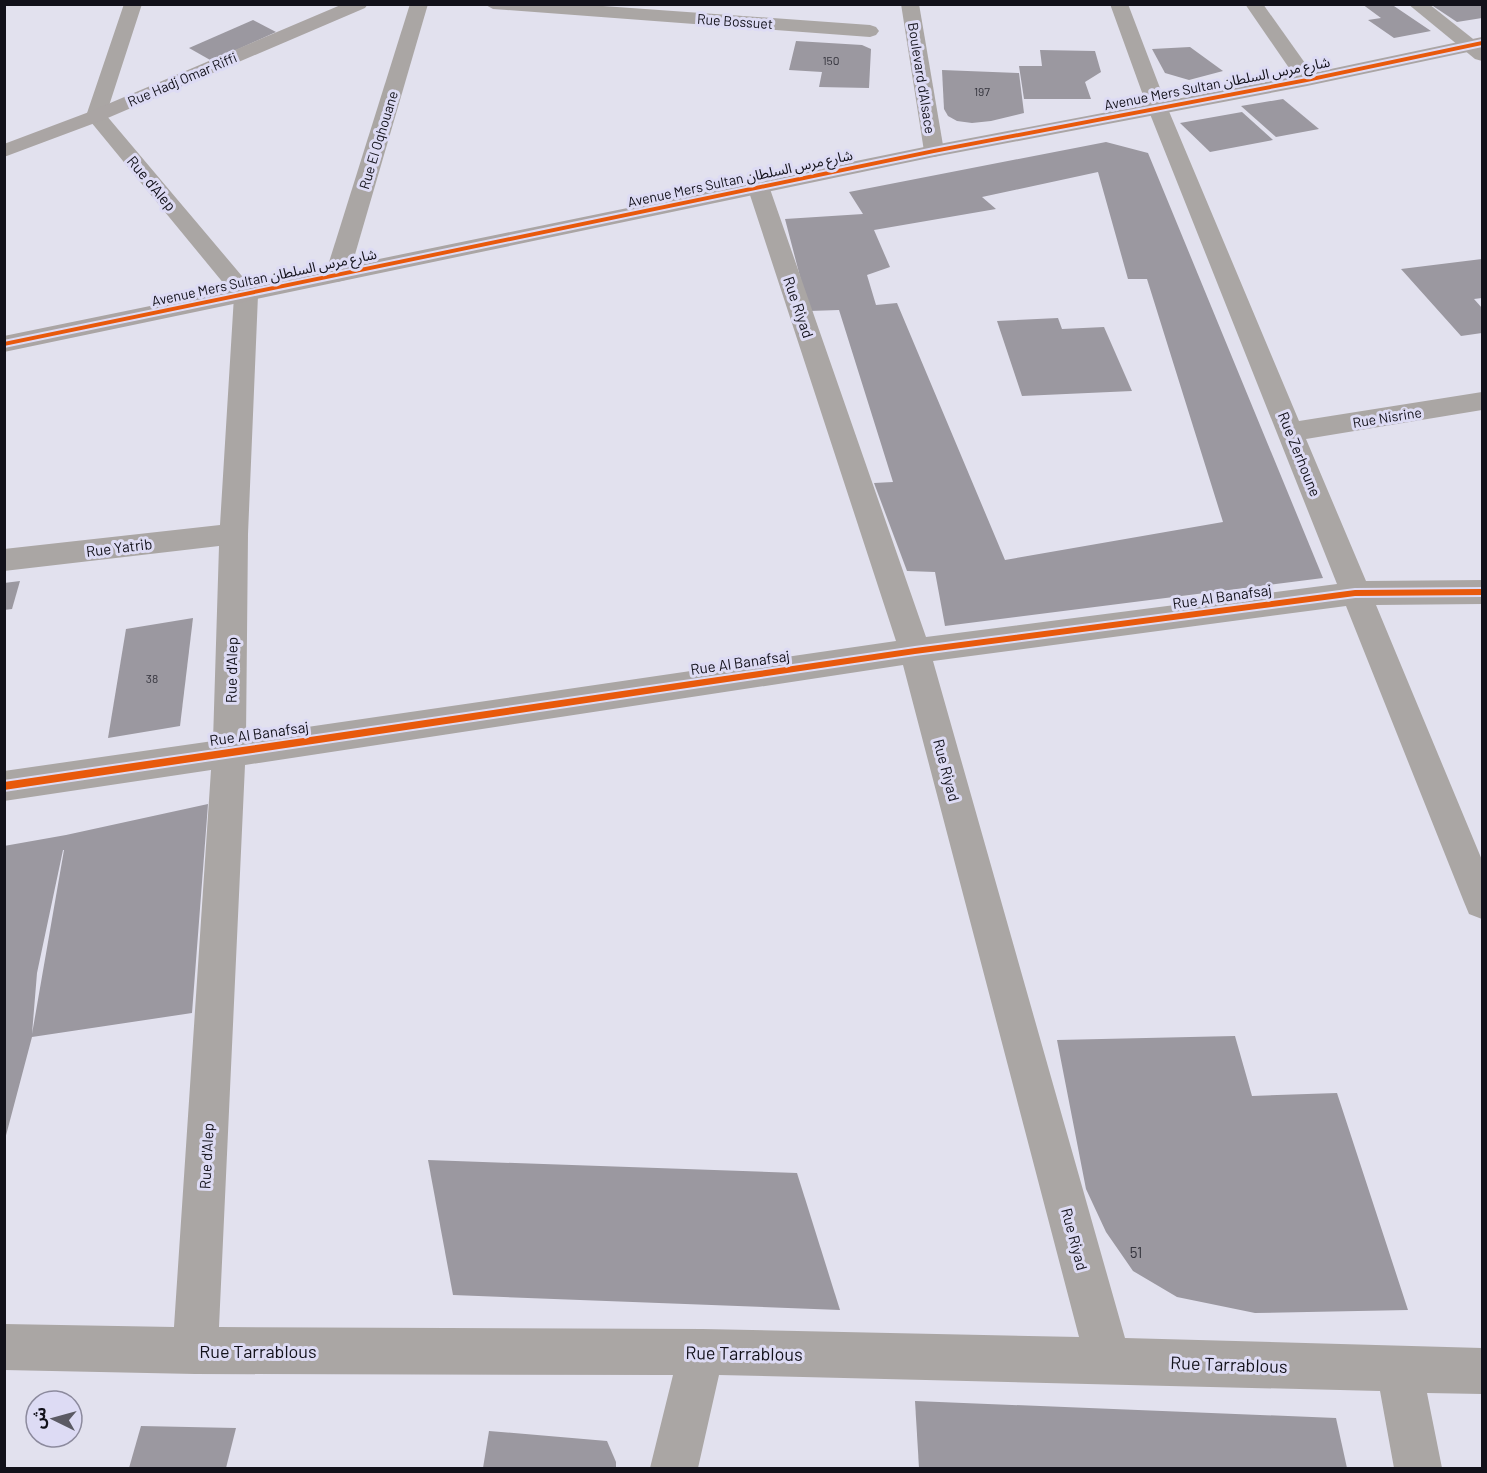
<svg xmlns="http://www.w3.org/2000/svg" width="1487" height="1473" font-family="Barlow,'Noto Sans Arabic',sans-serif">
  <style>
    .building { fill: #9b98a0; fill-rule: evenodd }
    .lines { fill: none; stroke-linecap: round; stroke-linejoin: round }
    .street { fill: #aaa6a4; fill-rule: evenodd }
    .secondary { fill: #aaa5a4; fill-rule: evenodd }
    .cycleway-casing { stroke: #dddbf4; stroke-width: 4 }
    .cycleway { fill: #e8590c; fill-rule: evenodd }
    .labels { text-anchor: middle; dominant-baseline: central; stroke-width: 6; stroke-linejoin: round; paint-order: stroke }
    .number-label { font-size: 12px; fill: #34333c }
    .far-street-label { font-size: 14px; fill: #12111a; stroke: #dddbf4 }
    .street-label { font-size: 15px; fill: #12111a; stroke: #dddbf4 }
    .near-number-label { font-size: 15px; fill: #34333c }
    .near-street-label { font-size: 18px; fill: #12111a; stroke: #dddbf4 }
  </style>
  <rect width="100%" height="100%" fill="#e2e1ee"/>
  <!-- building -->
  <g class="building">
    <path d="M 1362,4 L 1391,4 L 1431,31 L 1394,38 L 1368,20 L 1381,18 Z"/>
    <path d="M 1430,4 L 1482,4 L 1482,18 L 1457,22 Z"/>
    <path d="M 253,20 L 276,32 L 212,61 L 189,48 Z"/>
    <path d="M 796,41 L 862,45 L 871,49 L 869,88 L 819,87 L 822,72 L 789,70 Z"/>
    <path d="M 1190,47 L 1223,71 L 1189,80 L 1165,73 L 1152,49 Z"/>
    <path d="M 1040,50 L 1095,51 L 1101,72 L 1085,82 L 1091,99 L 1024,99 L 1019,66 L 1042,66 Z"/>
    <path d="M 942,70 L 1019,73 L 1024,113 L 991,121 L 972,123 L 957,121 L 948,116 L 944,109 Z"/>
    <path d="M 1283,99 L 1319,129 L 1276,137 L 1241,106 Z"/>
    <path d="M 1242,112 L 1273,140 L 1210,152 L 1180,123 Z"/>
    <path d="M 1106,142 L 1148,153 L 1323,578 L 945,626 L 935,572 L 907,571 L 874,483 L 893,482 L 839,310 L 809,311 L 785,219 L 863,214 L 849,192 ZM 1098,172 L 1128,279 L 1147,279 L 1223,522 L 1005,560 L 897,303 L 876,305 L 867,275 L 890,267 L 874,230 L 996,209 L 982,197 Z"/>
    <path d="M 1482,259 L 1482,298 L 1474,299 L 1482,308 L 1482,333 L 1461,336 L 1401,269 Z"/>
    <path d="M 1058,318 L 1062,329 L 1104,327 L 1132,391 L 1022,396 L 997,321 Z"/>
    <path d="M 20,581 L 12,609 L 4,610 L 4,583 Z"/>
    <path d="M 193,618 L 180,726 L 108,738 L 126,629 Z"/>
    <path d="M 208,804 L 192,1013 L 32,1037 L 4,1143 L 4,846 L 66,835 ZM 63,850 L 64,850 L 32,1034 L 37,973 Z"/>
    <path d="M 1235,1036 L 1252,1096 L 1337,1093 L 1408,1310 L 1255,1313 L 1177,1297 L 1133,1271 L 1106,1232 L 1086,1189 L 1057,1040 Z"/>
    <path d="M 428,1160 L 797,1173 L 840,1310 L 453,1295 Z"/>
    <path d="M 915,1401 L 1336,1418 L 1347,1468 L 919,1468 Z"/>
    <path d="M 141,1426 L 236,1428 L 226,1468 L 129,1468 Z"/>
    <path d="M 489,1431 L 607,1441 L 616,1462 L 616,1468 L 483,1468 Z"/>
  </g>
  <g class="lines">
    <!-- street -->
    <g class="street">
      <path d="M 124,4 L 142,4 L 106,115 L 258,295 L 248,534 L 246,736 L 896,641 L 748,189 L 751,184 L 759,183 L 767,184 L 770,189 L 926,637 L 1337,584 L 1148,109 L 1110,4 L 1128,4 L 1168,109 L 1299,421 L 1482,392 L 1482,410 L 1306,439 L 1366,581 L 1482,580 L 1482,604 L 1376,605 L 1482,860 L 1482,919 L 1469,914 L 1464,902 L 1346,606 L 933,661 L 1125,1338 L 1482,1348 L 1482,1394 L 1427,1393 L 1442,1468 L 1394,1468 L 1380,1391 L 719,1375 L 698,1468 L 650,1468 L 673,1375 L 195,1374 L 4,1370 L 4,1324 L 174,1327 L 211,770 L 4,801 L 4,771 L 213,741 L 219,546 L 4,571 L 4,549 L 220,525 L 234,296 L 86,116 ZM 903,665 L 1079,1337 L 703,1329 L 219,1327 L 245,765 Z"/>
      <path d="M 410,4 L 428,4 L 349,275 L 345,280 L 337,282 L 329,280 L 325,275 Z"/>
      <path d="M 484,4 L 575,4 L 870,25 L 876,27 L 879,31 L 876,35 L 870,37 L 493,9 Z"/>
      <path d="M 901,4 L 919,4 L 944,151 L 941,155 L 934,157 L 927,155 L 924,151 Z"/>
      <path d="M 1245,4 L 1263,4 L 1317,80 L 1314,84 L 1300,84 Z"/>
      <path d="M 1408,4 L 1429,4 L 1482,46 L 1482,61 L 1475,59 Z"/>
    </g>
    <!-- secondary -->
    <g class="secondary">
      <path d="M 343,4 L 368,4 L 365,8 L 103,120 L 4,157 L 4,144 L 89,112 Z"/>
      <path d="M 1482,37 L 1482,49 L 1307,86 L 934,157 L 4,352 L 4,336 L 934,145 L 1307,74 Z"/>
    </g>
    <defs>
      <g id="cycleway">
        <path d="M 1482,41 L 1482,45 L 1307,82 L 934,153 L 4,346 L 4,342 L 934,149 L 1307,78 Z"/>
        <path d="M 1482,589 L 1482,595 L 1355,596 L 915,654 L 4,790 L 4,782 L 915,648 L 1355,590 Z"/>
      </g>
    </defs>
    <!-- cycleway casing -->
    <use href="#cycleway" class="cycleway-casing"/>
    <!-- cycleway -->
    <use href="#cycleway" class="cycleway"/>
  </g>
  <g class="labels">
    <!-- number labels -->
    <g class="number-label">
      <text x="831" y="60">150</text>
      <text x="982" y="91">197</text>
      <text x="152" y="678">38</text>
    </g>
    <!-- far-street labels -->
    <g class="far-street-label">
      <text transform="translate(735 21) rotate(4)">Rue Bossuet</text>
      <text transform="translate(922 78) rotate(81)">Boulevard d'Alsace</text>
      <text transform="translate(182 79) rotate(-23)">Rue Hadj Omar Riffi</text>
      <text transform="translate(1217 83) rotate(-11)">Avenue Mers Sultan شارع مرس السلطان</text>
      <text transform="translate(378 140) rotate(-73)">Rue El Oqhouane</text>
      <text transform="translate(740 178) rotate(-12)">Avenue Mers Sultan شارع مرس السلطان</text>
      <text transform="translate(264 277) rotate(-12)">Avenue Mers Sultan شارع مرس السلطان</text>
      <text transform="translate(1387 417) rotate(-9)">Rue Nisrine</text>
    </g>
    <!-- street labels -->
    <g class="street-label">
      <text transform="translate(152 183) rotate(50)">Rue d'Alep</text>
      <text transform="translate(799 307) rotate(71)">Rue Riyad</text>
      <text transform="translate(1300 454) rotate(68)">Rue Zerhoune</text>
      <text transform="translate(119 547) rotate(-7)">Rue Yatrib</text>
      <text transform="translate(1222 596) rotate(-8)">Rue Al Banafsaj</text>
      <text transform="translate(740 662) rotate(-8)">Rue Al Banafsaj</text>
      <text transform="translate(231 670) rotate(-89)">Rue d'Alep</text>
      <text transform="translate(259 733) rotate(-8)">Rue Al Banafsaj</text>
      <text transform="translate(947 770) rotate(75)">Rue Riyad</text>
      <text transform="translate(206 1156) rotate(-87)">Rue d'Alep</text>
      <text transform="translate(1075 1239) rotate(75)">Rue Riyad</text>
    </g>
    <!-- near-number labels -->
    <g class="near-number-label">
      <text x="1136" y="1252">51</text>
    </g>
    <!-- near-street labels -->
    <g class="near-street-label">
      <text x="258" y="1351">Rue Tarrablous</text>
      <text transform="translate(744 1353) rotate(1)">Rue Tarrablous</text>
      <text transform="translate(1229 1364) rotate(2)">Rue Tarrablous</text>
    </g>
  </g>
  <!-- border -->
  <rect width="1487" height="1473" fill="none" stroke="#12111a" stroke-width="12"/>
  <!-- north arrow -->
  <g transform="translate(54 1419) rotate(275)"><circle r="28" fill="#dddbf4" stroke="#8c8a9d" stroke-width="1.5"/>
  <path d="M0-4.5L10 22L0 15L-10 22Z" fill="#5b5a64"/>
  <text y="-9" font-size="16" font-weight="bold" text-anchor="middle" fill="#12111a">ش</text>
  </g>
</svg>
